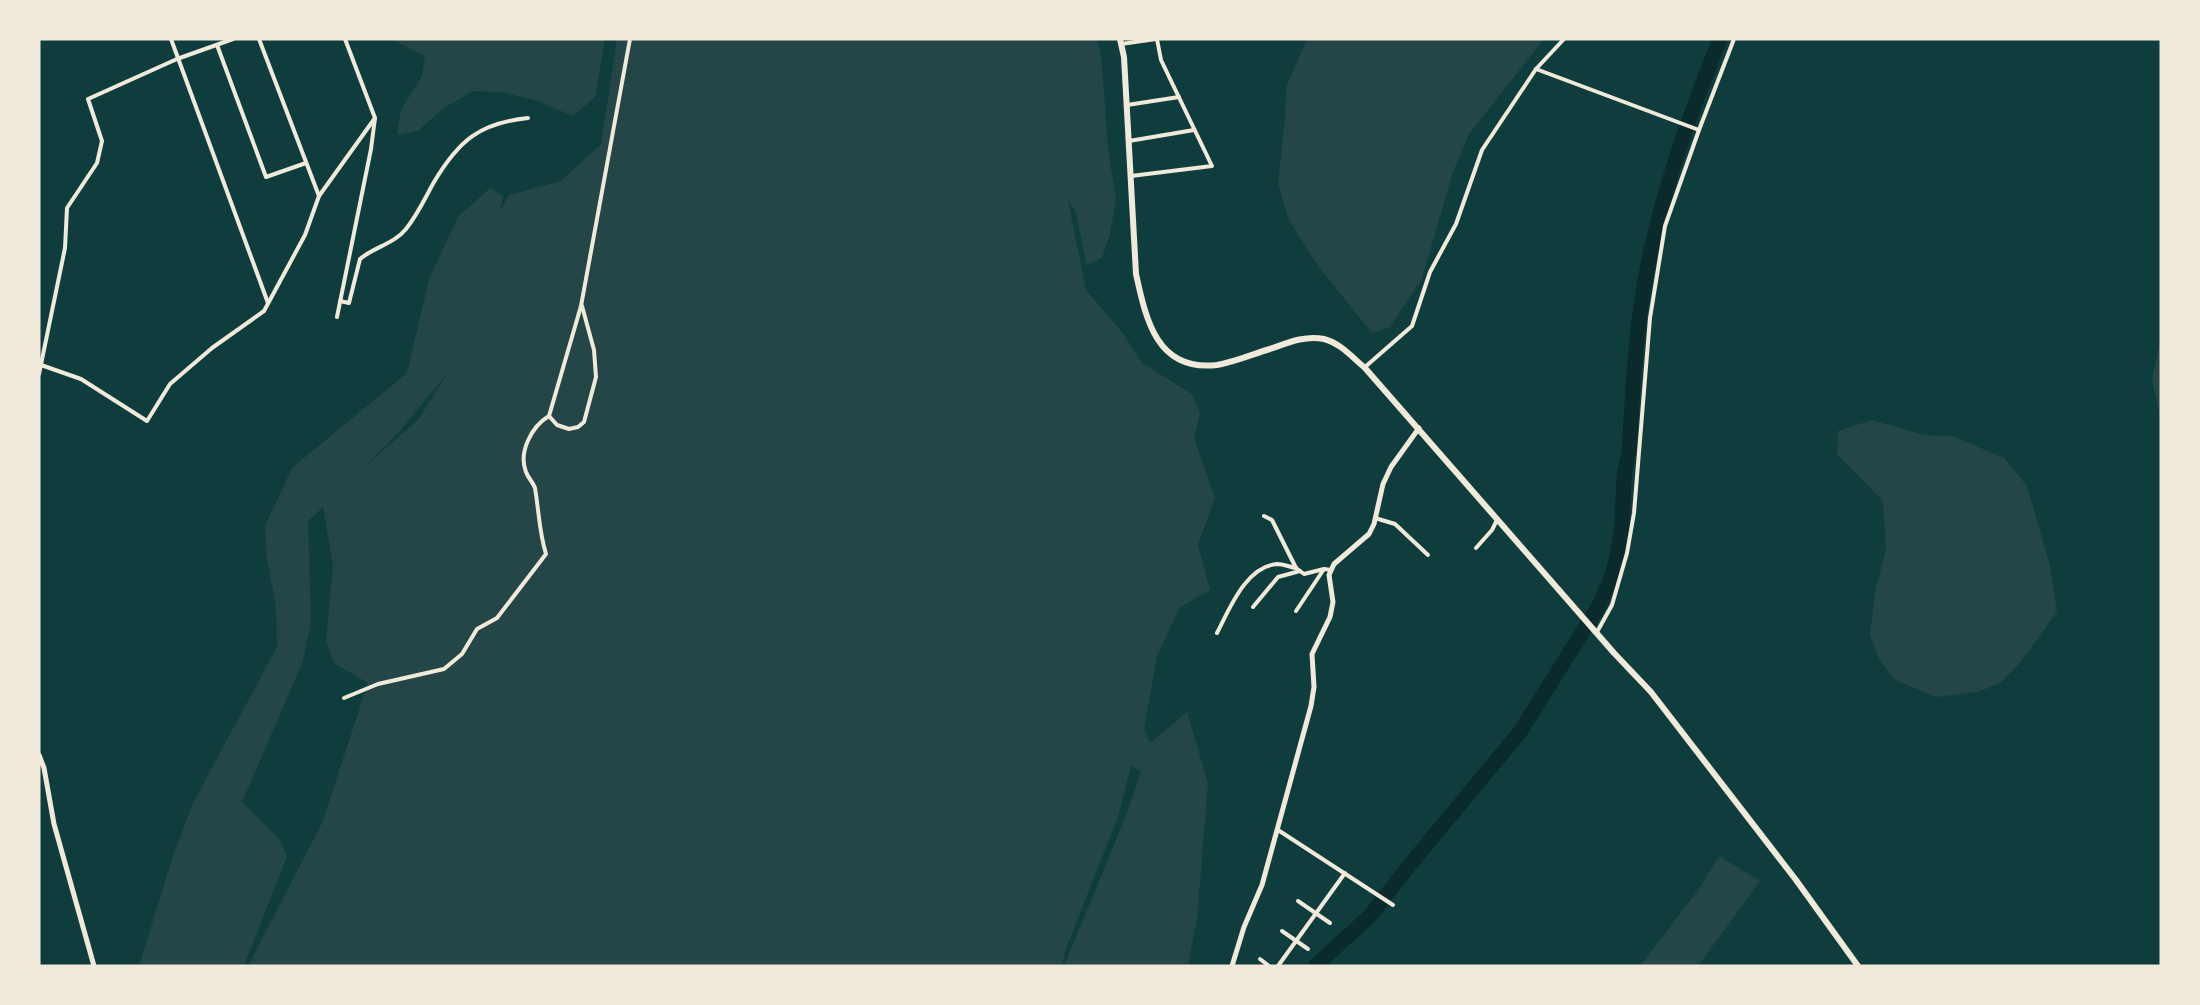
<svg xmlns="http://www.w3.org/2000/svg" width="2200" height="1005" font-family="'PT Sans Narrow',sans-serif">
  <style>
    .green { fill: #244646; fill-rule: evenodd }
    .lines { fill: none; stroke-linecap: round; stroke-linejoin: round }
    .river { stroke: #0a2a2b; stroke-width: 15 }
    .minor { stroke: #f1e9da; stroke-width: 4 }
    .tertiary { stroke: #f1e9da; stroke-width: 5 }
    .primary { stroke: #f1e9da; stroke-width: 6 }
  </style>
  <rect width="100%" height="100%" fill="#0f3d3e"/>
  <!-- green -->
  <g class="green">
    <path d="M 391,39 L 605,39 L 595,97 L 573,116 L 535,100 L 501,92 L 473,91 L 442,109 L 418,131 L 397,135 L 401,110 L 422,76 L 425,56 Z"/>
    <path d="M 617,39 L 1098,39 L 1102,67 L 1108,149 L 1116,199 L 1110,234 L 1102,258 L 1087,265 L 1075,210 L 1068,201 L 1086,290 L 1122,332 L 1142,363 L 1192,394 L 1200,413 L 1194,438 L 1215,498 L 1198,545 L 1210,590 L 1180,607 L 1157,656 L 1144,729 L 1150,743 L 1187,712 L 1208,783 L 1197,918 L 1188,966 L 1064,966 L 1125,818 L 1141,772 L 1131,765 L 1118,817 L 1065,951 L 1062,966 L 248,966 L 322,823 L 368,683 L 334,663 L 326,641 L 333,566 L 323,507 L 308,521 L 311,621 L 303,661 L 242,802 L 279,839 L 287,856 L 244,966 L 139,966 L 172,859 L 193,803 L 277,647 L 276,606 L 267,559 L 265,526 L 292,468 L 407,373 L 429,279 L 458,217 L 490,188 L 503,196 L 500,211 L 509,195 L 561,181 L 601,144 ZM 449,371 L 418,420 L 364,467 L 400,431 Z"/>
    <path d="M 1307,39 L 1544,39 L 1469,134 L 1453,172 L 1422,278 L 1390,327 L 1372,333 L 1318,266 L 1289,220 L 1278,184 L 1285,118 L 1286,87 Z"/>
    <path d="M 2161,336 L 2161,419 L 2152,380 Z"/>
    <path d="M 1872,420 L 1924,435 L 1952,436 L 2004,458 L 2027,486 L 2050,565 L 2057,612 L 2019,664 L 2000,683 L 1978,692 L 1936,697 L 1895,680 L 1879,659 L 1870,635 L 1876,587 L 1886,550 L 1883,501 L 1837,454 L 1838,431 Z"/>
    <path d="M 1719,856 L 1760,881 L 1698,966 L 1640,966 L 1699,889 Z"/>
  </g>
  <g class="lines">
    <!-- river -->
    <path class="river" d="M 1315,966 L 1370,916 L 1408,867 L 1520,732 L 1600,604 L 1613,572 L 1617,556 L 1622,526 L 1624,476 L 1629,452 C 1633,392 1635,329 1647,270 C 1662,191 1690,114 1720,39"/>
    <!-- minor -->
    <g class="minor">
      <path d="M 171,39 L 268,303"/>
      <path d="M 259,39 L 319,196"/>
      <path d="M 1121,44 L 1156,39"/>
      <path d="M 217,45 L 266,177 L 306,163"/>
      <path d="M 1536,69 L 1699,130"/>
      <path d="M 1127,105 L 1179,97"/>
      <path d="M 1129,141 L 1194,130"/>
      <path d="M 1131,176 L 1212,166 L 1161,60 L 1157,39"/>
      <path d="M 340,301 L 349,303 L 360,259 C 374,247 394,244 406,229 C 418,214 425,198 434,182 C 459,140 480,123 528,118"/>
      <path d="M 337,317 L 371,149 L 375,118 L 345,39"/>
      <path d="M 41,365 L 81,379 L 147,421 L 170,384 L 212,348 L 264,311 L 305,235 L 319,196 L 375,118"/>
      <path d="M 1365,367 L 1412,326 L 1430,272 L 1456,224 L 1482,150 L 1536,69 L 1564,39"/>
      <path d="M 39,374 L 65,248 L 67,208 L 97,163 L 102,141 L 88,99 L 177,59 L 233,39"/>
      <path d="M 549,416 L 557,425 L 569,429 L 578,427 L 584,422 L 596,377 L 594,350 L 582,306"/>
      <path d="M 1264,516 L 1272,520 L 1296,568 L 1304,574 L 1324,569"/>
      <path d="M 1375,518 L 1395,524 L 1428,555"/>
      <path d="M 1476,548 L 1492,530 L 1497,520"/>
      <path d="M 1253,607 L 1278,577 L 1300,571"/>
      <path d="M 1296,611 L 1324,569 L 1331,570"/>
      <path d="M 1597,632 L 1612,605 L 1627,553 L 1634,513 L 1650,318 L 1665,226 L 1699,130 L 1734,39"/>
      <path d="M 1217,633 C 1229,610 1246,566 1277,564 C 1283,564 1290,567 1296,568"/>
      <path d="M 344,698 L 378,684 L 444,669 L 462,654 L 477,629 L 497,618 L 546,554 C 539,532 539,511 535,488 C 533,482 528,478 526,472 C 518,452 532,426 549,416 L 581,306 L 630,39"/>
      <path d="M 1278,830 L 1393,905"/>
      <path d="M 1298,901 L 1330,923"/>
      <path d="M 1282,931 L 1308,949"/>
      <path d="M 1260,959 L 1269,966"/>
      <path d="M 1278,966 L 1345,873"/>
    </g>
    <!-- tertiary -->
    <g class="tertiary">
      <path d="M 39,755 L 44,768 L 54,824 L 94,966"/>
      <path d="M 1232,966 L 1244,927 L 1262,885 L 1311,706 L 1314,687 L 1312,654 L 1330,617 L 1333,602 L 1329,575 L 1334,564 L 1369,534 L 1374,524 L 1383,484 L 1391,467 L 1419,428"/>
    </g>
    <!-- primary -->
    <path class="primary" d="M 1120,39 L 1124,57 L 1136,274 C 1146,320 1157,372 1217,365 C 1235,362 1253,354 1270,349 C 1287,343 1305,335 1324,339 C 1340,343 1352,357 1365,368 L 1614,653 L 1651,692 L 1796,880 L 1858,966"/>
  </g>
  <!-- border -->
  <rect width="2200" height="1005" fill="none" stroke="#f1e9da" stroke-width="81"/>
</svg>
